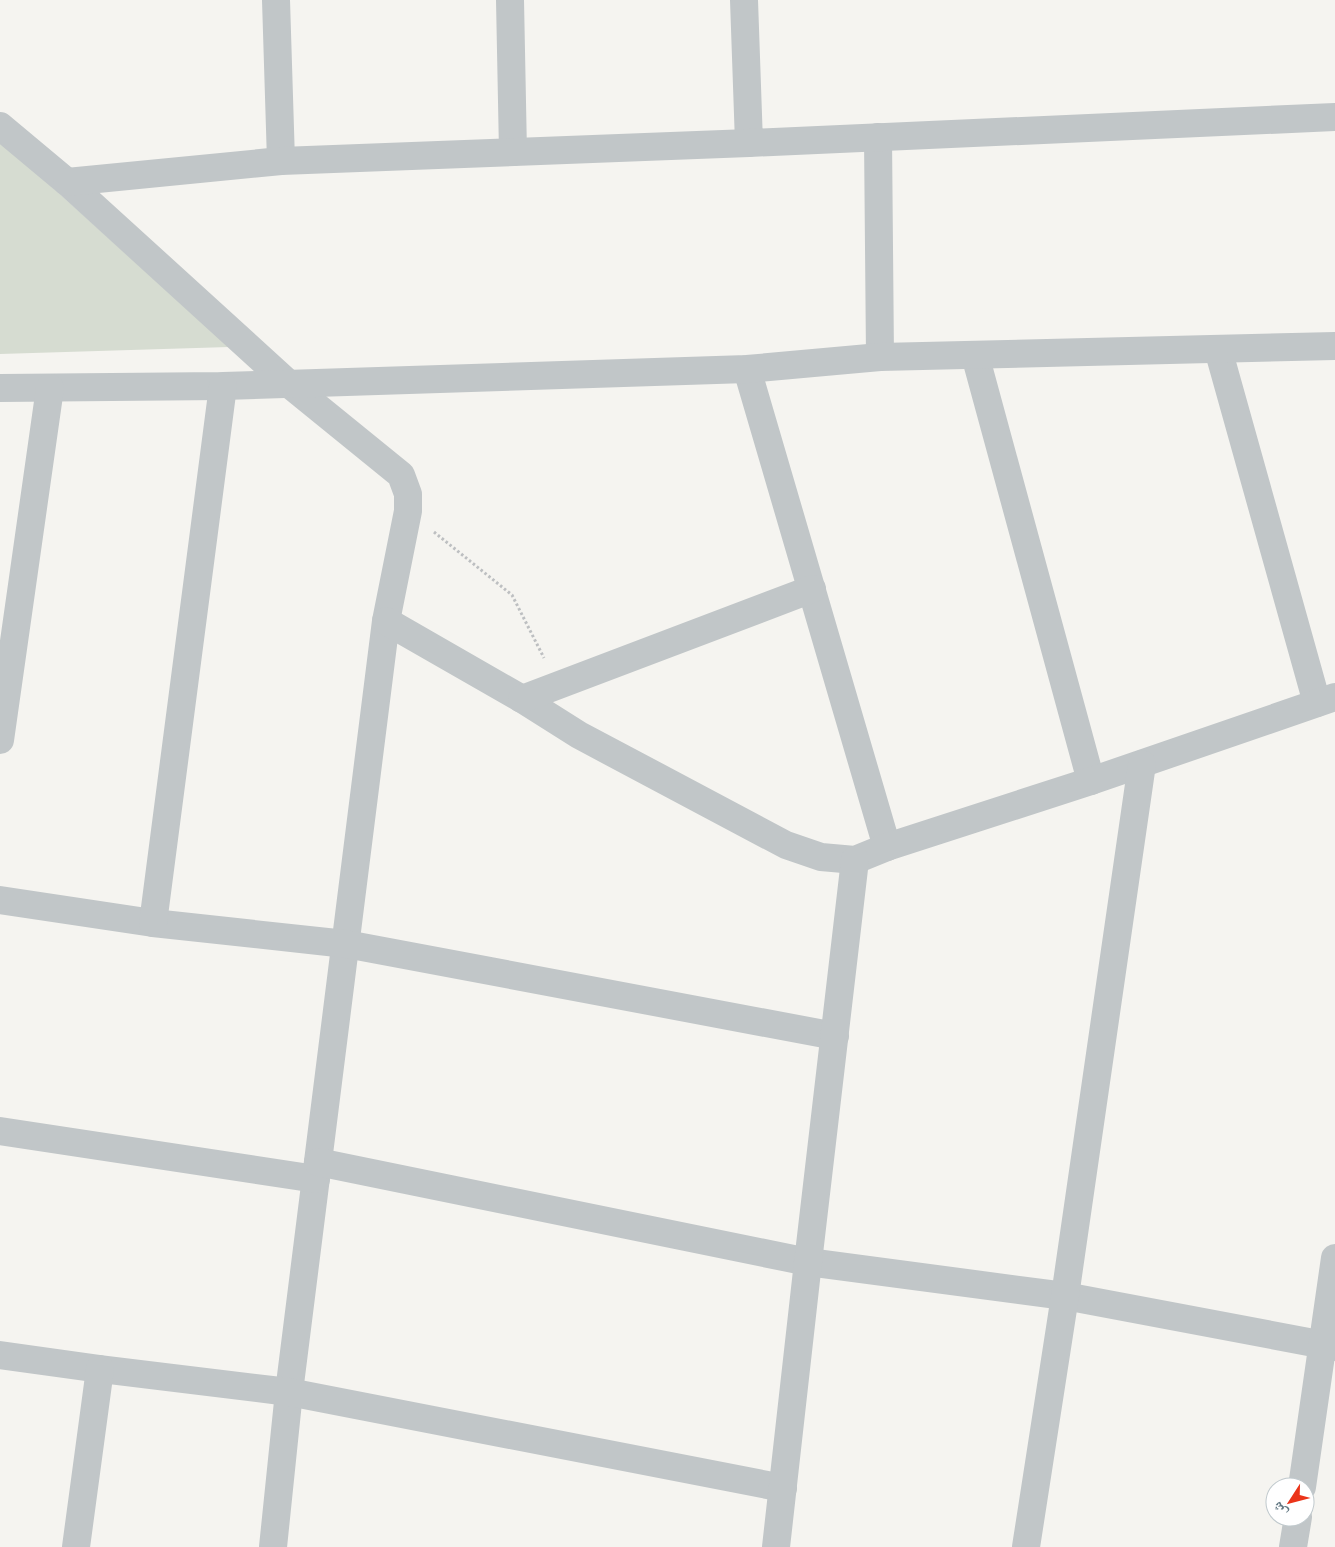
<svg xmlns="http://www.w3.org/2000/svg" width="1335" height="1547" font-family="Inter,'Noto Naskh Arabic',sans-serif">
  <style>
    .green { fill: #d6dcd1 }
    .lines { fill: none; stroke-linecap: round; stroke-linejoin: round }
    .path { stroke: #bdbfc1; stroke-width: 3; stroke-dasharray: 2.5 2.5; stroke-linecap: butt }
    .minor { stroke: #c1c6c8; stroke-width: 28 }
  </style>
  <rect width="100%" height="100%" fill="#f5f4f0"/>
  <!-- green -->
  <path class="green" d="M 0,140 L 229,347 L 0,354 Z"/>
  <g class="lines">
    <!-- path -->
    <path class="path" d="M 434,532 L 512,595 L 544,658"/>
    <!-- minor -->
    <g class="minor">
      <path d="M 276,0 L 281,161"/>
      <path d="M 510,0 L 513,152"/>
      <path d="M 744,0 L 749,143"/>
      <path d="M 0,126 L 67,182 L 289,384 L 401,475 L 408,494 L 408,511 L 386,621 L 289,1392 L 273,1547"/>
      <path d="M 878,137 L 880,357"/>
      <path d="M 67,182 L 281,161 L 749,143 L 1335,117"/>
      <path d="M 1218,349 L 1317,703"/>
      <path d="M 975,355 L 1091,781"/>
      <path d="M 747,369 L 887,847"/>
      <path d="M 0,388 L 223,386 L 747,369 L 880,357 L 1335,346"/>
      <path d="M 386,621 L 522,699 L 579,735 L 786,845 L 821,857 L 855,860 L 887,847 L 1091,781 L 1335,697"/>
      <path d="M 522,699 L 812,589"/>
      <path d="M 0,740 L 50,388"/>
      <path d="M 0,900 L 153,923 L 346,944 L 835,1036"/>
      <path d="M 153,923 L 223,386"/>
      <path d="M 0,1131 L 316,1179"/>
      <path d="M 318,1162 L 808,1262 L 1065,1296 L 1335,1347"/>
      <path d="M 0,1355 L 100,1369 L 289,1392 L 783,1488"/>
      <path d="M 1302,1487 L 1335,1258"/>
      <path d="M 76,1547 L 100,1369"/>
      <path d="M 776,1547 L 808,1262 L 855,860"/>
      <path d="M 1026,1547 L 1065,1296 L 1142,764"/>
      <path d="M 1293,1547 L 1298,1517"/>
    </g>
  </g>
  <!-- north arrow -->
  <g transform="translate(1290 1502) rotate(234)"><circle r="24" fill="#ffffff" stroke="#c0c9cd"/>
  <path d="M0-4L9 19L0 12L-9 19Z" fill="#eb3419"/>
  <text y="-8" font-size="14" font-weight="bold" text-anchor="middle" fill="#627883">ش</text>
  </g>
</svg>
